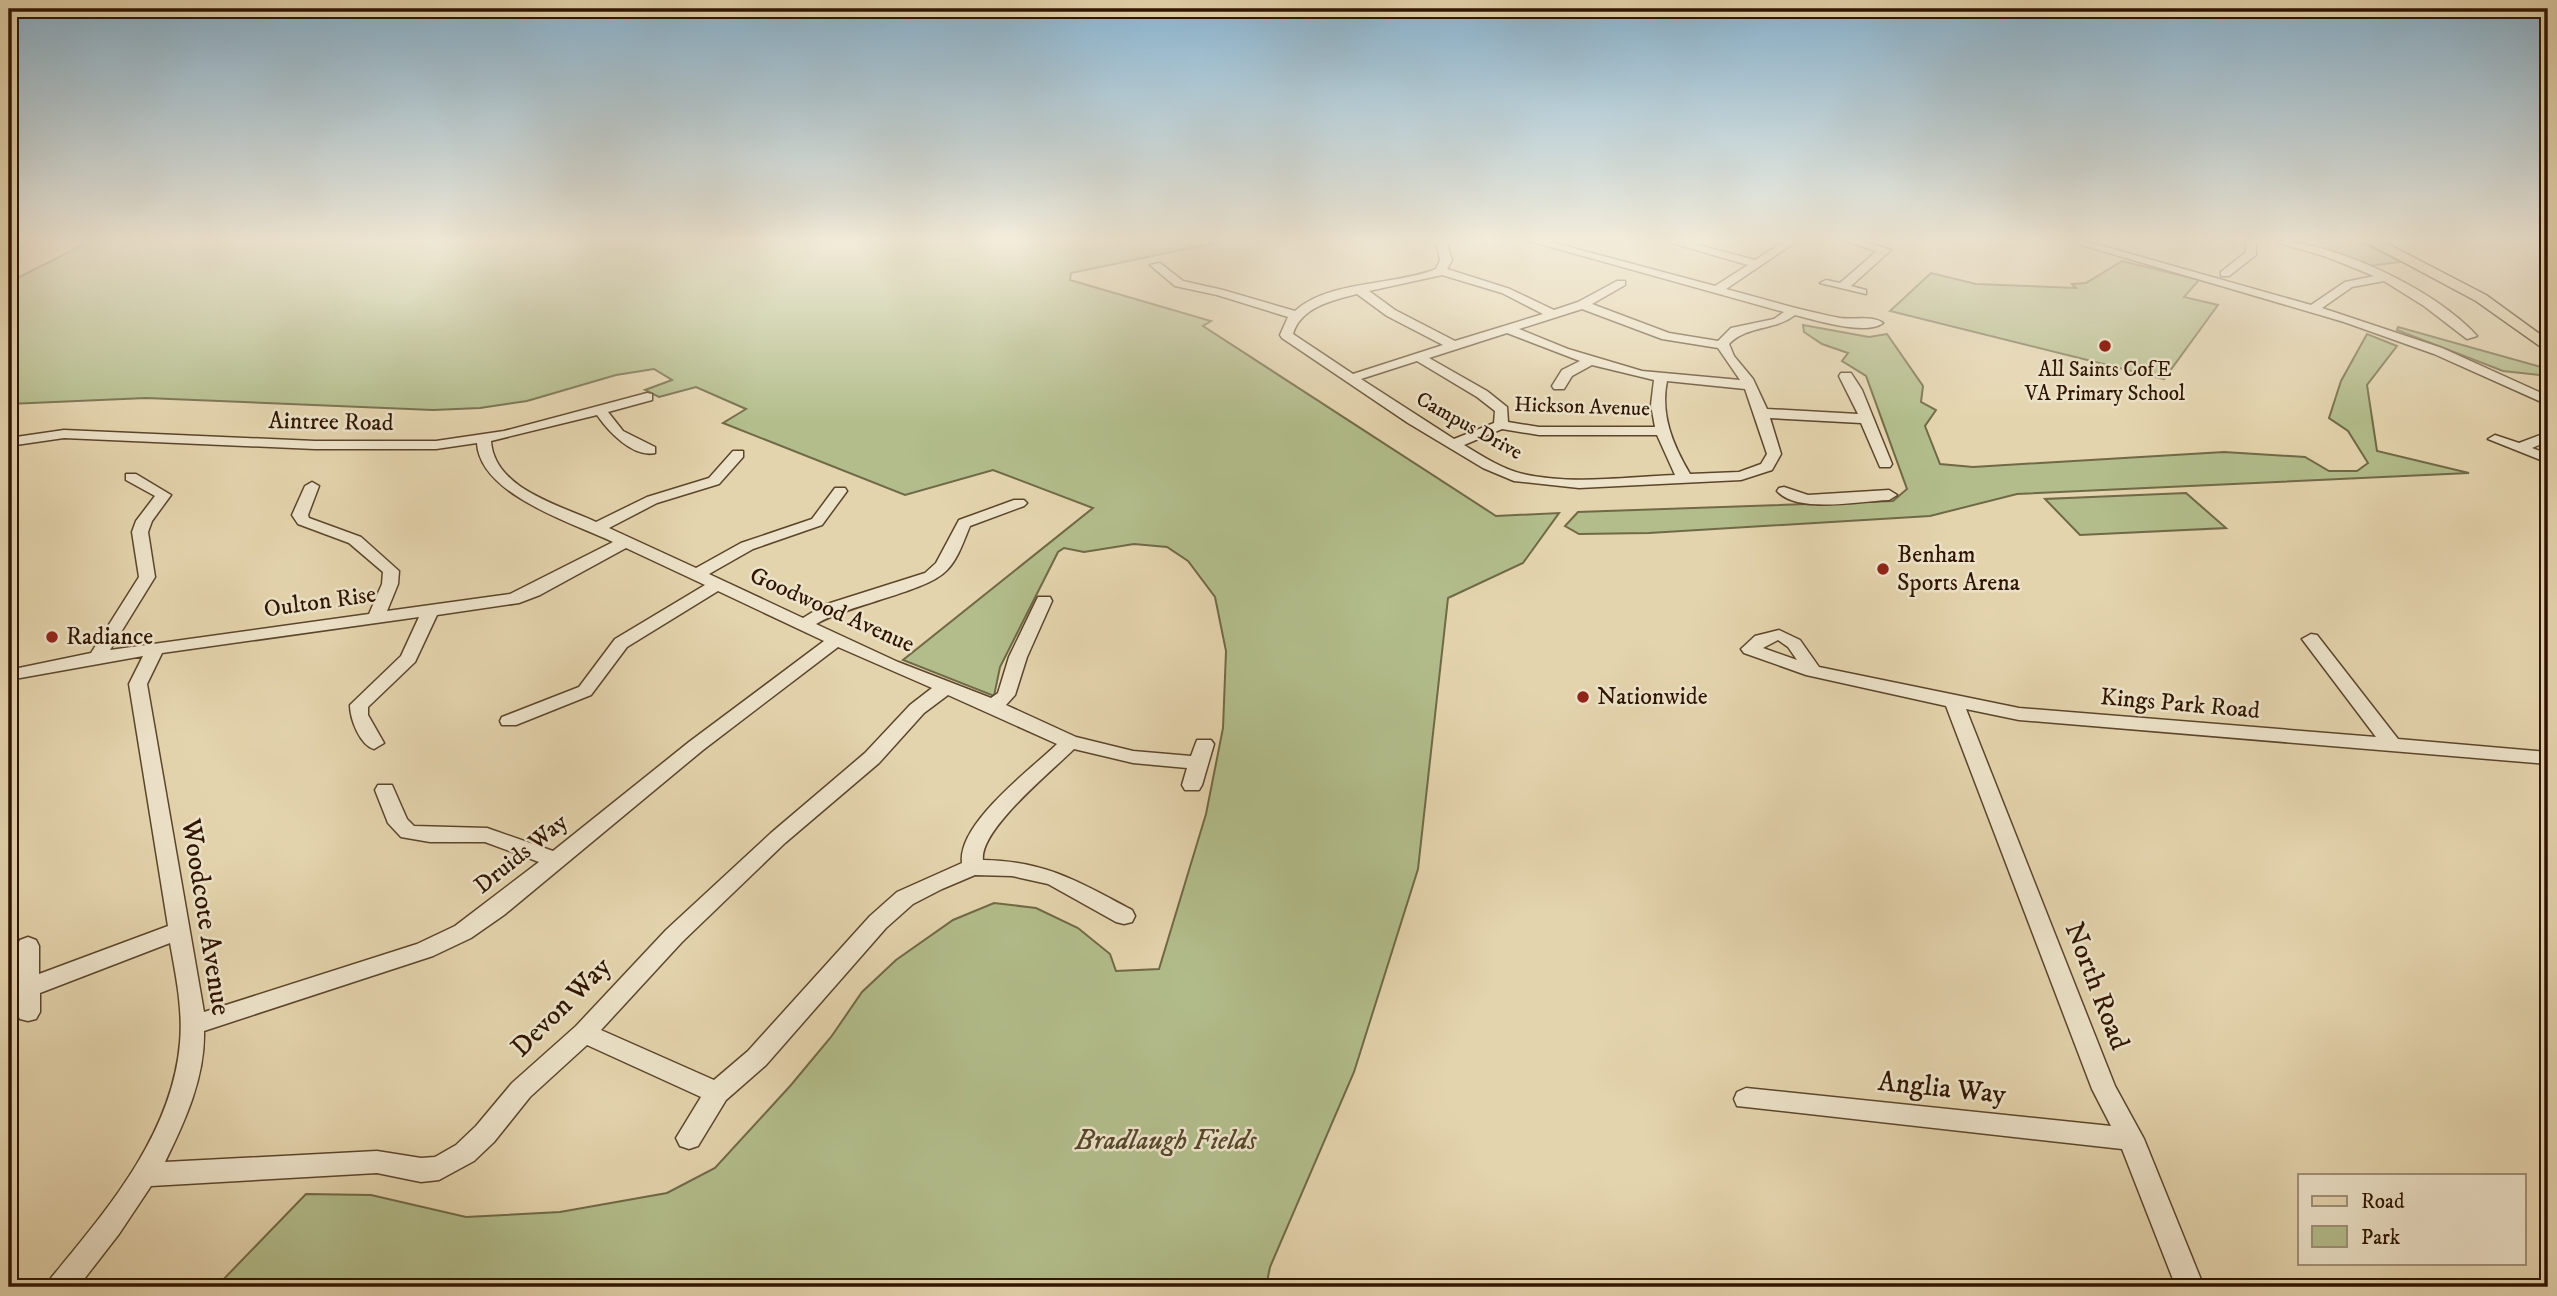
<svg xmlns="http://www.w3.org/2000/svg" width="2557" height="1296" font-family="'IM FELL DW Pica',serif">
  <style>
    .green { fill: #b2bd8b; stroke: #706946; stroke-width: 2 }
    .lines { fill: none; stroke-linecap: round; stroke-linejoin: round }
    .minor-casing { stroke: #5c452b; stroke-width: 3 }
    .major-casing { stroke: #2f1500; stroke-width: 3 }
    .minor { fill: #ede3ca; fill-rule: evenodd }
    .major { fill: #e4d4ad; fill-rule: evenodd }
    .poi-dot { fill: #8f2418; stroke: #ede3ca; stroke-width: 2.5 }
    .labels { text-anchor: middle; dominant-baseline: central; stroke-width: 5; stroke-linejoin: round; paint-order: stroke }
    .far-poi-label { font-size: 21px; fill: #2f1500; stroke: #ede3ca }
    .far-street-label { font-size: 21px; fill: #2f1500; stroke: #ede3ca }
    .street-label { font-size: 24px; fill: #2f1500; stroke: #ede3ca }
    .poi-label { font-size: 24px; fill: #2f1500; stroke: #ede3ca; text-anchor: start }
    .near-street-label { font-size: 28px; fill: #2f1500; stroke: #ede3ca }
    .near-park-label { font-size: 28px; font-style: italic; fill: #56472a; stroke: #ede3ca }
  </style>
  <rect width="100%" height="100%" fill="#e4d4ad"/>
  <filter id="stains"><feTurbulence type="fractalNoise" baseFrequency=".00286" numOctaves="4"/><feColorMatrix values="0 0 0 0 .2 0 0 0 0 .09 0 0 0 0 .02 0 0 0 .5 -.17"/></filter>
  <radialGradient id="worn" r=".72"><stop offset=".6" stop-color="#630" stop-opacity="0"/><stop offset="1" stop-color="#630" stop-opacity=".3"/></radialGradient>
  <!-- green -->
  <g class="green">
    <path d="M 91,241 L 1224,241 L 1071,273 L 1070,280 L 1211,321 L 1203,326 L 1496,516 L 1559,513 L 1523,563 L 1448,598 L 1418,869 L 1354,1072 L 1270,1267 L 1266,1287 L 216,1287 L 306,1194 L 371,1195 L 466,1217 L 560,1212 L 667,1193 L 715,1168 L 791,1085 L 831,1037 L 862,992 L 896,960 L 953,920 L 994,903 L 1036,908 L 1078,928 L 1110,954 L 1116,971 L 1159,969 L 1206,814 L 1223,728 L 1226,651 L 1215,597 L 1188,561 L 1167,547 L 1134,544 L 1084,552 L 1064,548 L 1058,552 L 1000,667 L 994,696 L 903,660 L 1093,508 L 993,470 L 905,495 L 723,423 L 746,409 L 696,387 L 659,397 L 645,390 L 672,380 L 654,369 L 616,375 L 527,401 L 480,408 L 433,410 L 146,398 L 9,404 L 9,282 Z"/>
    <path d="M 2296,241 L 2359,241 L 2401,262 L 2368,266 Z"/>
    <path d="M 2122,261 L 2199,280 L 2184,297 L 2218,305 L 2164,379 L 1890,311 L 1931,273 L 1976,284 L 2076,288 L 2072,284 L 2086,283 Z"/>
    <path d="M 1803,325 L 1869,337 L 1887,334 L 1923,386 L 1921,402 L 1936,410 L 1925,426 L 1940,464 L 1973,467 L 2224,452 L 2305,457 L 2329,471 L 2357,471 L 2368,463 L 2348,431 L 2329,418 L 2341,381 L 2367,334 L 2397,346 L 2367,385 L 2377,451 L 2469,473 L 2017,494 L 1930,516 L 1649,533 L 1579,534 L 1565,526 L 1578,512 L 1893,501 L 1907,489 L 1866,376 L 1842,361 L 1848,353 L 1822,344 L 1804,332 Z"/>
    <path d="M 2398,327 L 2548,369 L 2548,376 L 2503,371 L 2397,330 Z"/>
    <path d="M 2186,493 L 2226,528 L 2080,535 L 2045,499 Z"/>
  </g>
  <g class="lines">
    <defs>
      <g id="minor">
        <path d="M 16,241 L 30,241 L 9,251 L 9,244 Z"/>
        <path d="M 1436,241 L 1446,241 L 1452,260 L 1447,269 L 1510,289 L 1554,310 L 1578,302 L 1617,281 L 1625,281 L 1625,285 L 1592,304 L 1669,333 L 1718,341 L 1731,328 L 1774,319 L 1784,312 L 1529,241 L 1547,241 L 1715,286 L 1748,265 L 1665,241 L 1683,241 L 1755,260 L 1785,241 L 1797,241 L 1726,289 C 1764,299 1802,311 1840,318 C 1853,320 1873,315 1883,323 C 1866,336 1815,320 1795,315 C 1774,331 1748,325 1729,344 L 1734,356 L 1753,379 L 1767,409 L 1858,414 L 1839,376 L 1841,373 L 1851,373 L 1862,390 L 1892,464 L 1890,467 L 1880,467 L 1861,423 L 1770,418 L 1781,454 L 1772,470 L 1741,480 L 1579,488 L 1514,481 L 1483,468 L 1408,423 L 1282,338 L 1280,335 L 1288,317 L 1217,295 L 1175,286 L 1150,265 L 1160,263 L 1183,281 L 1223,290 L 1295,311 C 1329,280 1394,286 1436,269 L 1440,260 ZM 1442,275 L 1502,293 L 1543,314 L 1455,341 L 1395,310 L 1369,291 ZM 1357,294 L 1387,316 L 1443,345 L 1353,374 L 1293,334 C 1300,308 1332,300 1357,294 ZM 1582,309 L 1662,339 L 1718,348 L 1740,380 L 1642,371 L 1568,349 L 1519,329 ZM 1507,333 L 1580,361 L 1562,370 L 1552,386 L 1554,389 L 1564,389 L 1572,376 L 1592,365 L 1654,380 L 1651,405 L 1655,427 L 1539,427 L 1508,422 L 1507,407 L 1487,391 L 1429,358 ZM 1417,361 L 1477,397 L 1495,411 L 1494,423 L 1454,439 L 1361,379 ZM 1667,381 L 1745,389 L 1767,454 L 1761,464 L 1739,472 L 1690,474 C 1673,445 1660,415 1667,381 ZM 1502,429 L 1539,435 L 1657,435 L 1675,475 C 1626,477 1572,485 1523,474 C 1502,469 1482,456 1464,445 Z"/>
        <path d="M 1844,241 L 1862,241 L 1891,250 L 1851,286 L 1866,290 L 1866,294 L 1820,283 L 1826,280 L 1840,283 L 1877,251 Z"/>
        <path d="M 2068,241 L 2085,241 L 2311,305 L 2345,282 L 2374,276 L 2327,257 L 2273,241 C 2334,241 2436,290 2477,336 L 2467,339 L 2424,306 L 2384,281 L 2352,287 L 2322,308 L 2442,348 L 2548,396 L 2548,405 L 2434,354 L 2344,322 Z"/>
        <path d="M 2246,241 L 2256,241 L 2256,255 L 2229,276 L 2221,276 L 2221,272 L 2246,252 Z"/>
        <path d="M 647,393 L 652,394 L 652,400 L 608,412 L 623,431 L 655,447 L 655,453 C 633,458 608,431 597,415 L 491,441 C 494,489 560,505 596,522 L 647,497 L 709,478 L 733,451 L 743,451 L 743,457 L 719,484 L 657,503 L 609,528 L 696,568 L 741,543 L 812,519 L 835,488 L 845,488 L 847,491 L 822,525 L 753,549 L 709,574 L 803,618 L 824,605 L 925,573 L 936,563 L 959,520 L 1014,500 L 1024,500 L 1027,503 L 1024,506 L 970,526 C 964,540 958,559 947,570 C 927,592 850,604 816,624 L 898,662 L 991,698 L 998,693 L 1009,657 L 1036,601 L 1038,597 L 1050,597 L 1052,601 L 1027,657 L 1015,695 L 1006,705 L 1076,737 L 1133,751 L 1191,756 L 1197,740 L 1211,740 L 1214,744 L 1202,785 L 1199,790 L 1185,790 L 1182,785 L 1187,768 L 1133,763 L 1074,749 C 1052,771 979,830 983,860 C 1045,861 1078,881 1132,910 L 1135,916 L 1132,922 L 1124,924 L 1116,922 L 1048,884 L 1012,876 L 975,875 L 942,889 L 913,904 L 886,928 L 766,1065 L 726,1100 L 698,1146 L 689,1149 L 680,1146 L 676,1138 L 701,1097 L 587,1045 L 530,1097 L 494,1142 L 474,1161 L 439,1180 L 421,1182 L 377,1173 L 151,1186 L 119,1234 L 78,1287 L 47,1287 L 51,1278 C 107,1210 172,1135 180,1043 C 183,1009 176,976 170,943 L 40,993 L 40,1012 L 36,1019 L 28,1021 L 20,1019 L 16,1012 L 17,946 L 20,940 L 28,937 L 36,940 L 39,946 L 39,974 L 168,926 L 129,684 L 143,656 L 9,680 L 9,670 L 91,653 L 139,577 L 132,532 L 136,521 L 155,496 L 126,480 L 126,474 L 136,474 L 171,495 L 152,521 L 148,532 L 155,577 L 110,650 L 369,614 L 382,584 L 383,572 L 349,543 L 298,524 L 292,515 L 305,486 L 312,482 L 319,486 L 308,515 L 309,518 L 361,537 L 399,571 L 398,584 L 387,611 L 510,594 L 613,542 C 573,523 480,495 477,443 L 436,449 L 315,449 L 64,438 L 9,446 L 9,438 L 64,430 L 315,441 L 436,441 L 504,431 ZM 626,548 L 705,585 L 615,639 L 579,687 L 502,717 L 500,721 L 502,725 L 516,725 L 591,695 L 627,647 L 718,591 L 824,641 L 689,742 L 553,851 L 487,828 L 414,826 L 407,819 L 392,785 L 378,785 L 375,790 L 388,823 L 401,837 L 430,842 L 485,842 L 539,862 L 455,926 L 417,944 L 204,1012 L 147,684 L 162,653 L 419,617 L 401,656 L 350,705 C 350,719 360,745 374,749 L 384,743 L 368,715 L 368,707 L 415,662 L 437,615 L 519,603 L 540,595 ZM 838,647 L 932,688 L 910,705 L 865,753 L 771,833 L 666,930 L 576,1026 L 512,1083 L 476,1126 L 456,1145 L 435,1157 L 421,1158 L 377,1151 L 165,1162 C 185,1121 205,1078 204,1031 L 433,956 L 471,938 L 504,915 L 703,750 ZM 948,695 L 1057,744 C 1030,770 957,824 962,863 L 897,892 L 870,916 L 748,1051 L 714,1080 L 601,1030 L 682,942 L 785,843 L 879,763 L 924,713 Z"/>
        <path d="M 2548,432 L 2548,441 L 2532,448 L 2548,454 L 2548,463 L 2488,439 L 2495,435 L 2519,443 Z"/>
        <path d="M 1784,487 L 1808,495 L 1889,490 L 1897,495 L 1889,500 C 1859,501 1797,514 1777,491 L 1779,488 Z"/>
        <path d="M 1779,630 L 1800,640 L 1819,667 L 2019,708 L 2376,737 L 2302,639 L 2311,634 L 2317,635 L 2398,739 L 2548,752 L 2548,764 L 2019,720 L 1966,709 L 2115,1086 L 2144,1139 L 2204,1287 L 2176,1287 L 2122,1149 L 1737,1106 L 1734,1099 L 1737,1092 L 1746,1088 L 2111,1126 L 2092,1089 L 1946,706 L 1806,675 L 1744,653 L 1741,649 L 1755,636 ZM 1778,640 L 1788,647 L 1797,660 L 1763,648 Z"/>
      </g>
      <path id="major" d="M 2364,241 L 2382,241 L 2486,295 L 2548,340 L 2548,352 L 2476,301 Z"/>
    </defs>
    <!-- minor casing -->
    <use href="#minor" class="minor-casing"/>
    <!-- major casing -->
    <use href="#major" class="major-casing"/>
    <!-- minor -->
    <use href="#minor" class="minor"/>
    <!-- major -->
    <use href="#major" class="major"/>
  </g>
  <!-- sky -->
  <linearGradient id="sky" x2="0" y2="1"><stop stop-color="#88b5d3"/><stop offset="0.57" stop-color="#f3ecda"/><stop offset="1" stop-color="#f3ecda" stop-opacity="0"/></linearGradient>
  <rect width="2557" height="422" fill="url(#sky)"/>
  <!-- markers -->
  <g class="poi-dot">
    <circle cx="2105" cy="346" r="7"/>
    <circle cx="1883" cy="569" r="7"/>
    <circle cx="52" cy="637" r="7"/>
    <circle cx="1583" cy="697" r="7"/>
  </g>
  <g class="labels">
    <!-- far-poi labels -->
    <g class="far-poi-label">
      <text x="2105" y="370">All Saints CofE<tspan x="2105" dy="24">VA Primary School</tspan></text>
    </g>
    <!-- far-street labels -->
    <g class="far-street-label">
      <text transform="translate(1582 407) rotate(2)">Hickson Avenue</text>
      <text transform="translate(1469 426) rotate(29)">Campus Drive</text>
    </g>
    <!-- street labels -->
    <g class="street-label">
      <text transform="translate(331 422) rotate(1)">Aintree Road</text>
      <text transform="translate(320 602) rotate(-8)">Oulton Rise</text>
      <text transform="translate(832 610) rotate(24)">Goodwood Avenue</text>
      <text transform="translate(2180 704) rotate(5)">Kings Park Road</text>
      <text transform="translate(521 854) rotate(-39)">Druids Way</text>
    </g>
    <!-- poi labels -->
    <g class="poi-label">
      <text x="1897" y="555">Benham<tspan x="1897" dy="28">Sports Arena</tspan></text>
      <text x="66" y="637">Radiance</text>
      <text x="1597" y="697">Nationwide</text>
    </g>
    <!-- near-street labels -->
    <g class="near-street-label">
      <text transform="translate(206 917) rotate(81)">Woodcote Avenue</text>
      <text transform="translate(2097 986) rotate(69)">North Road</text>
      <text transform="translate(561 1007) rotate(-45)">Devon Way</text>
      <text transform="translate(1942 1088) rotate(6)">Anglia Way</text>
    </g>
    <!-- near-park labels -->
    <g class="near-park-label">
      <text x="1166" y="1140">Bradlaugh Fields</text>
    </g>
  </g>
  <!-- margin -->
  <rect width="2557" height="1296" fill="none" stroke="#e4d4ad" stroke-width="35"/>
  <rect x="10" y="10" width="2536" height="1275" fill="none" stroke="#2f1500" stroke-width="3.5"/>
  <rect x="18" y="18" width="2522" height="1261" fill="none" stroke="#2f1500" stroke-width="2"/>
  <!-- legend -->
  <rect x="2298" y="1174" width="228" height="91" fill="#ede3ca" stroke="#a19179" stroke-width="2"/>
  <rect x="2312" y="1196" width="35" height="10" fill="#e4d4ad" stroke="#a19179" stroke-width="2"/>
  <text x="2361" y="1208" font-size="21" fill="#2f1500">Road</text>
  <rect x="2312" y="1226" width="35" height="21" fill="#b2bd8b" stroke="#a19179" stroke-width="2"/>
  <text x="2361" y="1244" font-size="21" fill="#2f1500">Park</text>
  <rect width="100%" height="100%" filter="url(#stains)"/>
  <rect width="100%" height="100%" fill="url(#worn)"/>
</svg>
